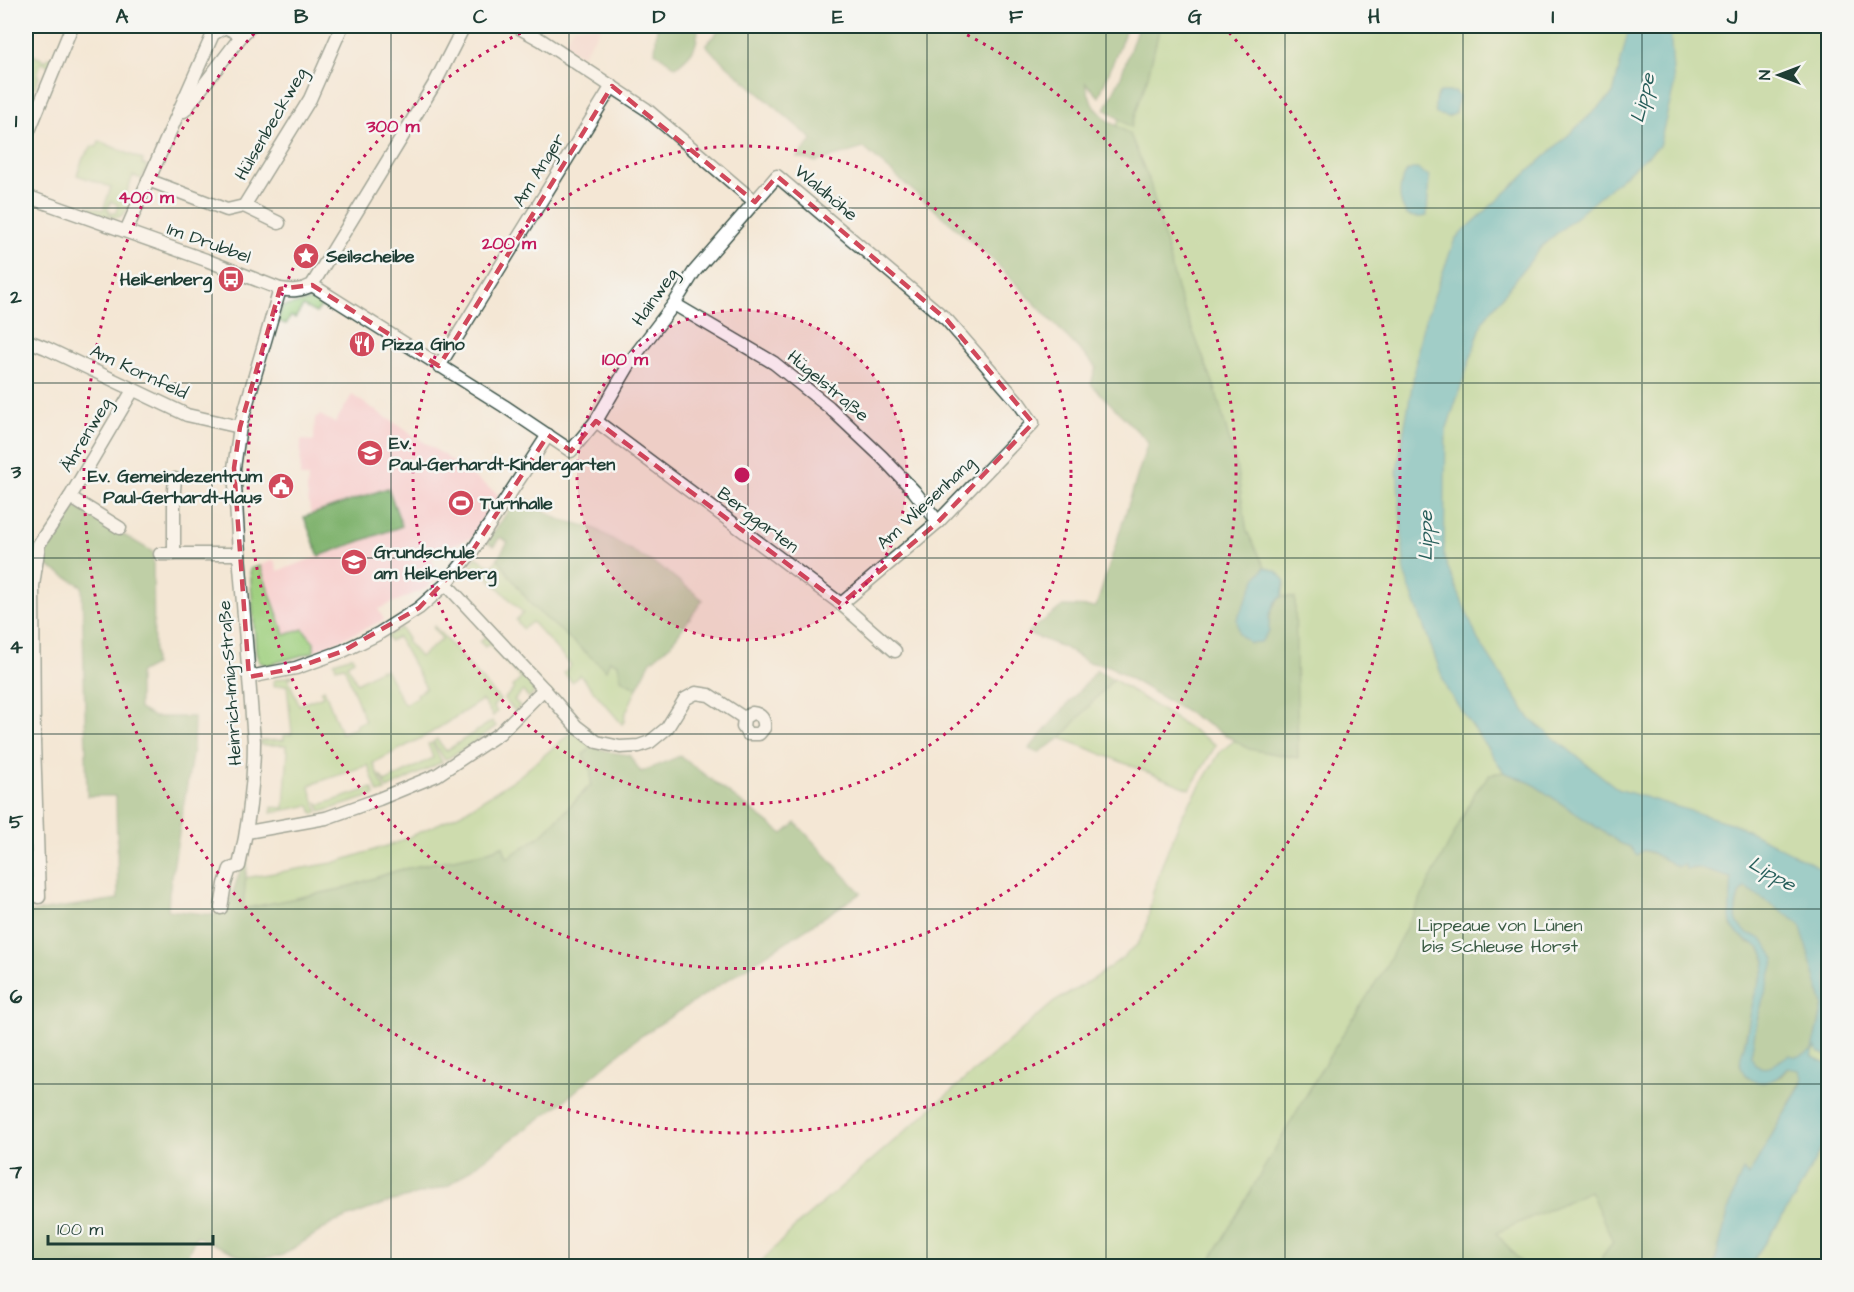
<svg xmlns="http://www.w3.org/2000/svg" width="1854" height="1292" font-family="'Architects Daughter',sans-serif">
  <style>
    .built { fill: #f7d0ce }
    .green { fill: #9fcf7e; stroke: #5f8659; stroke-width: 1.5 }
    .forest { fill: #7fb26d; stroke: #4f7850; stroke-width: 1.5 }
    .water { fill: #3cadb6; stroke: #2e7575; stroke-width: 1.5; fill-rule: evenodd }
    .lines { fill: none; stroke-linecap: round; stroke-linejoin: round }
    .street-casing { stroke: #3f564c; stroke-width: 15 }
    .street { stroke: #fff; stroke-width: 12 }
    .marked { fill: none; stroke: #d1495b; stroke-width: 4.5; stroke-dasharray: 12 8; stroke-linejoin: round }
    .grid { fill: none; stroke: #1f3d34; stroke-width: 1.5; stroke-opacity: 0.55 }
    .ring { fill: none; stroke: #c2185b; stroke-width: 3; stroke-dasharray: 3 6 }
    .labels { text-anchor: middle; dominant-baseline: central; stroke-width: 5; stroke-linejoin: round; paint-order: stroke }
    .street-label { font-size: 18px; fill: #1f3d34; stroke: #f6f6f2 }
    .poi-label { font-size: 18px; font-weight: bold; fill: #1f3d34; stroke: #f6f6f2; text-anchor: start }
    .park-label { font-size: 18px; fill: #395a43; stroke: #f6f6f2 }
    .water-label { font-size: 20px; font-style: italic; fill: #285f5b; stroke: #f6f6f2 }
    .centre { fill: #c2185b; stroke: #f6f6f2; stroke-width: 3 }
    .ring-label { font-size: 18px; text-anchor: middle; font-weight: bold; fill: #c2185b; stroke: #f6f6f2; stroke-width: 5; stroke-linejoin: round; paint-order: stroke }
    .neatline { fill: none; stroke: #1f3d34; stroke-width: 2 }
    .grid-label { font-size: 20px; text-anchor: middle; font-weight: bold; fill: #1f3d34 }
  </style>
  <rect width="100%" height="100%" fill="#f6f6f2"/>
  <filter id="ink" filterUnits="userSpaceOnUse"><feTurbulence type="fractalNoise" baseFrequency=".0167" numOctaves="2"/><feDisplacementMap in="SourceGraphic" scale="12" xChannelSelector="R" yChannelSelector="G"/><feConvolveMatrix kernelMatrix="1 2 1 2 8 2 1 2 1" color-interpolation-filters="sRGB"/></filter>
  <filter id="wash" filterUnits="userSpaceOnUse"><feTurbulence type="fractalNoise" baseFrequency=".008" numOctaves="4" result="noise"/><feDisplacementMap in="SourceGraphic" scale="24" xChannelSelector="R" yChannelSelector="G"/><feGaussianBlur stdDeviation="1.35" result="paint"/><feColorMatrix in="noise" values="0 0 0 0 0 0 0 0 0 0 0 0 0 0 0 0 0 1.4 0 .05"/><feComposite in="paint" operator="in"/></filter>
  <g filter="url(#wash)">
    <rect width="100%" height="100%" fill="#f4e7d5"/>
    <!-- built -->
    <g class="built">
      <path d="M 575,26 L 602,26 L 582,56 L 562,44 Z"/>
      <path d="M 352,395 L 445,456 L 499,495 L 480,535 L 430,553 L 438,576 L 425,589 L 378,609 L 384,620 L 314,652 L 267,665 L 259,662 L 256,653 L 250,569 L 274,560 L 278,571 L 402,526 L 311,516 L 307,491 L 308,477 L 300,477 L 301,440 L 314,441 L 315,418 L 320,415 L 335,423 Z"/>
    </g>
    <!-- green -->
    <g class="green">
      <path d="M 1157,26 L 1828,26 L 1828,1266 L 757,1266 L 796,1226 L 1054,1002 L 1095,978 L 1123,957 L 1138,944 L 1146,929 L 1153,892 L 1164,859 L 1182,816 L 1220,752 L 1235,740 L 1170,538 L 1114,132 Z"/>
      <path d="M 26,52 L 46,61 L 48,57 L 53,59 L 50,66 L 41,63 L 37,75 L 39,77 L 34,89 L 26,85 Z"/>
      <path d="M 99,141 L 143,160 L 142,164 L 147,166 L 142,179 L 133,176 L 124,199 L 132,202 C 126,212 122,220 110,217 L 112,213 L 116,213 L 118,205 L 111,201 L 107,210 L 110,211 L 108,217 L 88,210 L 89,206 L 103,210 L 111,187 L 77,175 L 83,158 L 92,146 L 97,147 Z"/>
      <path d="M 319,299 L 333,307 L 330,311 L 321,306 L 316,313 L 303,306 L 295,318 L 291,316 L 286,324 L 278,321 L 282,307 Z"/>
      <path d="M 476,557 L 492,567 L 498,558 L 509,575 L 534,607 L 606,669 L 610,660 L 618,664 L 621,679 L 637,688 L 624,717 L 625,720 L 622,724 L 580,675 L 572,682 L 564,673 L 571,665 L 532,622 L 523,629 L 516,620 L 523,613 L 482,571 L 478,574 L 470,566 Z"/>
      <path d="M 260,566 L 285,635 L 303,629 L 314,642 L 314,652 L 267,665 L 259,662 L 256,653 L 250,569 Z"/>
      <path d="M 434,626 L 500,700 L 493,706 L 497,712 L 493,716 L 482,700 L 429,734 L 373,763 L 385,791 L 378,793 L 368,765 L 309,785 L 318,813 L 313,814 L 310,805 L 271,813 L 272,807 L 284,808 L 288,751 L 286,750 L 286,745 L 260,745 L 260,741 L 284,740 L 284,735 L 292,734 L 287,685 L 274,686 L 274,680 L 295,675 L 288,679 L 299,705 L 323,696 L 321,691 L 324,689 L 341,733 L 356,728 L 356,724 L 365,721 L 344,666 L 336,668 L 334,662 L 352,656 L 354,660 L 347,664 L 357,683 L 381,669 L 382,671 L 385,669 L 404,704 L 418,697 L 417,694 L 426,688 L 398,637 L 390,641 L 387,636 L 401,628 L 408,639 L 406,641 L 420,657 L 442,639 L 433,627 Z"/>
      <path d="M 486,636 L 533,688 L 534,693 L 529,698 L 523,691 L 514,700 L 520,706 L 515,711 L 504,699 L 514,689 L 512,687 L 521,679 L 489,644 L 485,647 L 480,642 Z"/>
      <path d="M 1113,679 L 1216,745 L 1190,789 L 1061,738 Z"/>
      <path d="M 492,721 L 496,726 L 472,744 L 445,760 L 433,742 L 437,739 L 446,751 Z"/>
      <path d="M 572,732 L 593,746 L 583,755 L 591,770 L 591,784 L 543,834 L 507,858 L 502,846 L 483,853 L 399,870 L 341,889 L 242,909 L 245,878 L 333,863 L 396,843 L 462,813 L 517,778 Z"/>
      <path d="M 432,743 L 442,762 L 387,789 L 380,775 L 385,782 L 433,758 L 428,744 Z"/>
      <path d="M 372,788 L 375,795 L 321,812 L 317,802 L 320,805 Z"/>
    </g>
    <!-- forest -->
    <g class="forest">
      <path d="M 657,26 L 698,26 C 698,48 693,53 676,67 L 655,52 Z"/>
      <path d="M 722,26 L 1126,26 L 1124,35 L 1099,97 L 1085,82 L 1092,104 L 1108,121 L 1130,134 L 1150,183 L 1179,296 L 1214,385 L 1236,464 L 1247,531 L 1265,567 L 1257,577 L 1237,619 L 1269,631 C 1269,617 1270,606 1282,596 L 1295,598 L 1298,758 L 1249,749 L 1109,666 L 1087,662 L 1065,648 L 1027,633 L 1063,606 L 1096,607 L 1148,442 L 1091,384 L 1096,367 L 996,263 L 864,148 L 816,162 L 797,157 L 813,140 L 716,56 L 706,45 Z"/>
      <path d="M 1138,26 L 1160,26 L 1148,76 L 1131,127 L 1105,109 L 1120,79 Z"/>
      <path d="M 388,488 L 402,526 L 319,556 L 304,517 Z"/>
      <path d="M 519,495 L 558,519 L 594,528 L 665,570 L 703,600 L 671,644 L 651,661 L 637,688 L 621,679 L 618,664 L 610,660 L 606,670 L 533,607 L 509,575 L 498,558 L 508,542 L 500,537 L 494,546 L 487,542 Z"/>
      <path d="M 72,505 L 153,552 L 154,665 L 139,673 L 139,709 L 154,717 L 194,717 L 193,749 L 169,893 L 168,910 L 216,915 L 219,903 L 230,901 L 249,843 L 243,909 L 341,889 L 399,870 L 483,853 L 503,846 L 507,858 L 543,834 L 591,785 L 591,770 L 583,755 L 593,746 L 610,752 L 629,755 L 641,772 L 680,756 L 783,834 L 796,823 L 861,893 L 635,1040 L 564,1101 L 448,1186 L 386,1203 L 333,1223 L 281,1256 L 247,1259 L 196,1236 L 183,1266 L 26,1266 L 26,913 L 118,899 L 116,796 L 87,796 L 82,586 L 44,564 L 49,546 Z"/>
      <path d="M 1097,670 L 1113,679 L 1061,738 L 1038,753 L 1029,749 Z"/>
      <path d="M 1504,772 L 1531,783 L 1620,843 L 1630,847 L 1637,855 L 1642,850 L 1684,864 L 1687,869 L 1698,868 L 1732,878 L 1731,926 L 1747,942 L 1757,945 L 1764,954 L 1765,967 L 1754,997 L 1740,1064 L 1745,1075 L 1753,1080 L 1763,1083 L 1781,1076 L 1788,1068 L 1795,1068 L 1801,1072 L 1803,1079 L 1748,1177 L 1743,1171 L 1732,1198 L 1714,1266 L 1602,1266 L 1602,1256 L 1613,1242 L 1590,1191 L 1496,1233 L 1524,1266 L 1207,1266 L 1322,1068 L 1385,968 L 1476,791 L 1490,774 Z"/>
      <path d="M 1745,887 L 1800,924 L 1823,1005 L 1813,1050 L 1803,1056 L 1780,1060 L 1774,1067 L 1762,1069 L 1755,1065 L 1751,1056 L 1757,1020 L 1775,959 C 1771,953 1766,944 1761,939 C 1756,935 1749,935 1744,931 C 1731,921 1736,897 1745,887 Z"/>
    </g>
    <!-- water -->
    <g class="water">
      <path d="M 1624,26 L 1670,26 L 1674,87 L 1659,146 L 1542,246 L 1483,321 L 1446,431 L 1444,558 L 1478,640 L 1530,719 L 1618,789 L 1737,825 L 1823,869 L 1828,879 L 1828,1057 L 1818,1052 L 1817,1047 L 1816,1047 L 1811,1056 L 1828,1064 L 1828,1143 L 1821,1149 L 1796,1196 L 1756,1256 L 1752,1266 L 1714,1266 L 1732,1198 L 1743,1170 L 1748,1176 L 1801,1085 L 1803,1079 L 1799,1070 L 1787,1068 C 1781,1076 1774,1081 1764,1082 C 1754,1083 1742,1076 1741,1065 C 1739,1056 1744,1048 1746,1039 C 1749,1025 1750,1011 1754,998 C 1757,984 1766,973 1765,958 C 1763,942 1737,941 1731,923 C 1727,908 1733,893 1731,878 L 1698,868 L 1686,869 L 1684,864 L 1678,867 L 1651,852 L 1643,850 L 1637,855 L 1630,847 L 1620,843 L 1531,783 L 1504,772 L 1447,690 L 1405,575 L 1397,470 L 1422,329 L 1455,239 L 1613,94 L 1628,32 ZM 1745,887 L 1800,924 L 1823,1005 L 1813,1050 C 1801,1054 1802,1059 1789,1055 C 1776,1062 1770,1073 1755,1065 L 1751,1056 L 1757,1020 L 1775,959 C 1771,952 1767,944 1761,939 C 1756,935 1749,935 1744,931 C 1731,921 1735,896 1745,887 Z"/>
      <path d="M 1440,92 L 1456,92 L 1459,97 L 1455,113 L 1448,117 L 1436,114 C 1434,104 1434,99 1440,92 Z"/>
      <path d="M 1412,169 L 1417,169 L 1429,176 L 1427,216 C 1420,218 1414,218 1407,215 C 1397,201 1398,185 1407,171 Z"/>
      <path d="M 1265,567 L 1276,571 L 1285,581 L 1282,596 L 1275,602 L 1269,616 L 1269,631 L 1261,642 L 1250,643 L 1239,634 L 1237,619 L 1257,577 Z"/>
    </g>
  </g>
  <g filter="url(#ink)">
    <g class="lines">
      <defs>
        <g id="street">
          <path d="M 516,26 L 541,40 L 646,109 L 755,202"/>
          <path d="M 184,111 L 242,35"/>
          <path d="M 26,138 L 72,26"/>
          <path d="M 148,180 L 227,210 L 244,206 L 310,99 L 342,26"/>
          <path d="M 26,196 L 206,260 L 280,289 C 292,291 301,291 312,285 L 435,83 L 464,26"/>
          <path d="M 244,206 L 279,223"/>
          <path d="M 126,231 L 213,34 L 225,27 L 242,35 L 251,26"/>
          <path d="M 312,285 L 504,406 L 571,451 L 596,421 L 633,358 L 674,304 L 694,272 L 777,176 L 947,320 L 1019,403 L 1033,423 L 938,522 L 841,604"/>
          <path d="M 674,304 L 774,363 L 829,407 L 882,457 L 914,491 L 938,522"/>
          <path d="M 26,340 L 46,348 L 187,415 L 240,427"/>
          <path d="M 439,366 L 612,86"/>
          <path d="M 596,421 L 841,604 L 895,651"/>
          <path d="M 70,497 L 120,528"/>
          <path d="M 160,554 L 239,554"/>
          <path d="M 174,554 L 174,490 L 175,479"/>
          <path d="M 446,584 L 544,689 L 576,726 L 597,742 L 620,747 L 639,746 L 650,742 L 667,728 L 685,699 L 696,693 L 709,695 L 744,718 L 743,727 L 748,734 L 759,734 L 764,728 C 765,719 761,714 752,713 L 744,718"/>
          <path d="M 249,677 L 296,668 L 343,651 L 378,634 L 419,608 L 446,584 L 471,553 L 548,435"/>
          <path d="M 247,832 L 326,818 L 379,799 L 437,775 L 500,733 L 544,689"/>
          <path d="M 39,897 L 34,742 L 33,586 L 39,544 L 70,497 L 133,390"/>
          <path d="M 221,908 L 225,884 L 230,869 L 239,866 C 249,824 254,783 254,741 L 239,554 L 234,468 L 240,427 L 280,289"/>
        </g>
      </defs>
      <!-- street casing -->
      <use href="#street" class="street-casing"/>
      <!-- street -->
      <use href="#street" class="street"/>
    </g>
  </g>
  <!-- marked area -->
  <path d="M0 0H1854V1292H0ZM 612,86 L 755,202 L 777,176 L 947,320 L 1033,423 L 938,522 L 841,604 L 596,421 L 571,451 L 548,435 L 471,553 L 419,608 L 343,651 L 296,668 L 249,677 L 234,468 L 240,427 L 280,289 L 312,285 L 439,366 Z" fill="#f4e7d5" fill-opacity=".55" fill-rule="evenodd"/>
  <path class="marked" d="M 612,86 L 755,202 L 777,176 L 947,320 L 1033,423 L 938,522 L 841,604 L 596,421 L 571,451 L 548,435 L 471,553 L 419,608 L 343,651 L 296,668 L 249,677 L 234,468 L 240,427 L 280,289 L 312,285 L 439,366 Z"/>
  <!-- grid -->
  <path class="grid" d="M 212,26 L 212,1266M 391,26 L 391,1266M 569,26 L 569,1266M 748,26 L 748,1266M 927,26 L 927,1266M 1106,26 L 1106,1266M 1285,26 L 1285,1266M 1463,26 L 1463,1266M 1642,26 L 1642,1266M 26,208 L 1828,208M 26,383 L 1828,383M 26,558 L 1828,558M 26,734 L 1828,734M 26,909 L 1828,909M 26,1084 L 1828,1084"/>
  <!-- distance rings -->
  <circle cx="742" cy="475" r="165" fill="#c2185b" fill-opacity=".12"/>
  <g class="ring">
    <circle cx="742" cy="475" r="165"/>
    <circle cx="742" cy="475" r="329"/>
    <path d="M951 27A494 494 0 1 1 533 27"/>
    <path d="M1223 26A658 658 0 1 1 261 26"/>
  </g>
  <!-- icons -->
  <defs>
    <symbol id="sight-disc" viewBox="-11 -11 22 22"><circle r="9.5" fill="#d1495b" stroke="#f6f6f2"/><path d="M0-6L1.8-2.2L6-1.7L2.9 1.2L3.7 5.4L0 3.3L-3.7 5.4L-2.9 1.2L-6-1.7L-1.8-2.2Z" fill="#fff"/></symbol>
    <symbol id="bus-disc" viewBox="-11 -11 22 22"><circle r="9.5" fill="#d1495b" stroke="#f6f6f2"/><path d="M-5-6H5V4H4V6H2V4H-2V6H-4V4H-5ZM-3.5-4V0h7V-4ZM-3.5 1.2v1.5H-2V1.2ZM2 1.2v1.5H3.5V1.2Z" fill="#fff"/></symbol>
    <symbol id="restaurant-disc" viewBox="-11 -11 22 22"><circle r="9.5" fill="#d1495b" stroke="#f6f6f2"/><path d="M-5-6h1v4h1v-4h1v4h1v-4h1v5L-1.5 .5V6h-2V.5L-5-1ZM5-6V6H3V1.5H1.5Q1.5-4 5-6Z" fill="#fff"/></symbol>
    <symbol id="school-disc" viewBox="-11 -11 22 22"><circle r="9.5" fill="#d1495b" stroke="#f6f6f2"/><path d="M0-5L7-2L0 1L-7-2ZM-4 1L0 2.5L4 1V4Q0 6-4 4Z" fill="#fff"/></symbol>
    <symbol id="civic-disc" viewBox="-11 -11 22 22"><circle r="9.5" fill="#d1495b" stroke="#f6f6f2"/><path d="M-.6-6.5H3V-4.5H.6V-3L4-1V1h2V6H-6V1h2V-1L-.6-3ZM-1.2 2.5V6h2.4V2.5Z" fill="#fff"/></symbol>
    <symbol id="stadium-disc" viewBox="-11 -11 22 22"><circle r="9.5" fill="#d1495b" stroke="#f6f6f2"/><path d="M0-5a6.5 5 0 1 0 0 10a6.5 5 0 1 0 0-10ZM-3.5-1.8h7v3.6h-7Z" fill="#fff"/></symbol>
  </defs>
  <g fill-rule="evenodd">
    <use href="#sight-disc" x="291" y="241" width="30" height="30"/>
    <use href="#bus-disc" x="216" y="264" width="30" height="30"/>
    <use href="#restaurant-disc" x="347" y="329" width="30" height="30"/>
    <use href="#school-disc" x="355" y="438" width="30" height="30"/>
    <use href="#civic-disc" x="266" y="471" width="30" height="30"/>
    <use href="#stadium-disc" x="446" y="488" width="30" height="30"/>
    <use href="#school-disc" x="339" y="547" width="30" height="30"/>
  </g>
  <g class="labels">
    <!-- street labels -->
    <g class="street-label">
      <text transform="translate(271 124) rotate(-60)">Hülsenbeckweg</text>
      <text transform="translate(539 170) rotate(-58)">Am Anger</text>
      <text transform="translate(826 193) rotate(40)">Waldhöhe</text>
      <text transform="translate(209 243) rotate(20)">Im Drubbel</text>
      <text transform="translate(655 297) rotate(-55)">Hainweg</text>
      <text transform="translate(139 372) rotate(25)">Am Kornfeld</text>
      <text transform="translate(828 386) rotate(40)">Hügelstraße</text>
      <text transform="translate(86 435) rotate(-59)">Ährenweg</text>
      <text transform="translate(926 503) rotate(-43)">Am Wiesenhang</text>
      <text transform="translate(758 520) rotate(37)">Berggarten</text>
      <text transform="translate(230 683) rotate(-94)">Heinrich-Imig-Straße</text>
    </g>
    <!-- poi labels -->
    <g class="poi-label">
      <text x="326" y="256">Seilscheibe</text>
      <text x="212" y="279" text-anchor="end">Heikenberg</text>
      <text x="382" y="344">Pizza Gino</text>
      <text x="389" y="443">Ev.<tspan x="389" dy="21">Paul-Gerhardt-Kindergarten</tspan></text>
      <text x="262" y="476" text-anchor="end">Ev. Gemeindezentrum<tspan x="262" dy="21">Paul-Gerhardt-Haus</tspan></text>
      <text x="480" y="503">Turnhalle</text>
      <text x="374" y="552">Grundschule<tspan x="374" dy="21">am Heikenberg</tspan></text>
    </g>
    <!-- park labels -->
    <g class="park-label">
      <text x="1500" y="925">Lippeaue von Lünen<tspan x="1500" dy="21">bis Schleuse Horst</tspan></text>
    </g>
    <!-- water labels -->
    <g class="water-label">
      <text transform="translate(1643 98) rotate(-76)">Lippe</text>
      <text transform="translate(1426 536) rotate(-90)">Lippe</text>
      <text transform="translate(1772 874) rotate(30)">Lippe</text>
    </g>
  </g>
  <circle cx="742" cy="475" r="9" class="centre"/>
  <g class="ring-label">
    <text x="393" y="132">300 m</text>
    <text x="146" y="203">400 m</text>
    <text x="509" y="249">200 m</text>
    <text x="625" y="365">100 m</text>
  </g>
  <!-- margin -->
  <rect width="1854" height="1292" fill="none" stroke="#f6f6f2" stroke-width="66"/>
  <!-- north arrow -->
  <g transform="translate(1779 75) rotate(270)" stroke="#f6f6f2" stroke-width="4.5" paint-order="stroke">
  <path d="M0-4.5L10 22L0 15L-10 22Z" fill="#1f3d34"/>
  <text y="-9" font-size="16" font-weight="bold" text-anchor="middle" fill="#1f3d34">N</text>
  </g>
  <!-- scale -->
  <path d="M48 1235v9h165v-9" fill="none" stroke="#1f3d34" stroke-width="3"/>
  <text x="57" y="1235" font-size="18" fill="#1f3d34" stroke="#f6f6f2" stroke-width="4.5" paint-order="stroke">100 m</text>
  <rect x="33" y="33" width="1788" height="1226" class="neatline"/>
  <g class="grid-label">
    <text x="122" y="23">A</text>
    <text x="301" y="23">B</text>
    <text x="480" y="23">C</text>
    <text x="659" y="23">D</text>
    <text x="838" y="23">E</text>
    <text x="1016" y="23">F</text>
    <text x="1195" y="23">G</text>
    <text x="1374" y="23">H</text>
    <text x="1553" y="23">I</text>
    <text x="1732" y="23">J</text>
    <text x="16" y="127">1</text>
    <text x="16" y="303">2</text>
    <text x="16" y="478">3</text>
    <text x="16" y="653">4</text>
    <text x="16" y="828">5</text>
    <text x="16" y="1003">6</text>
    <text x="16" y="1178">7</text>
  </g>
</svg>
